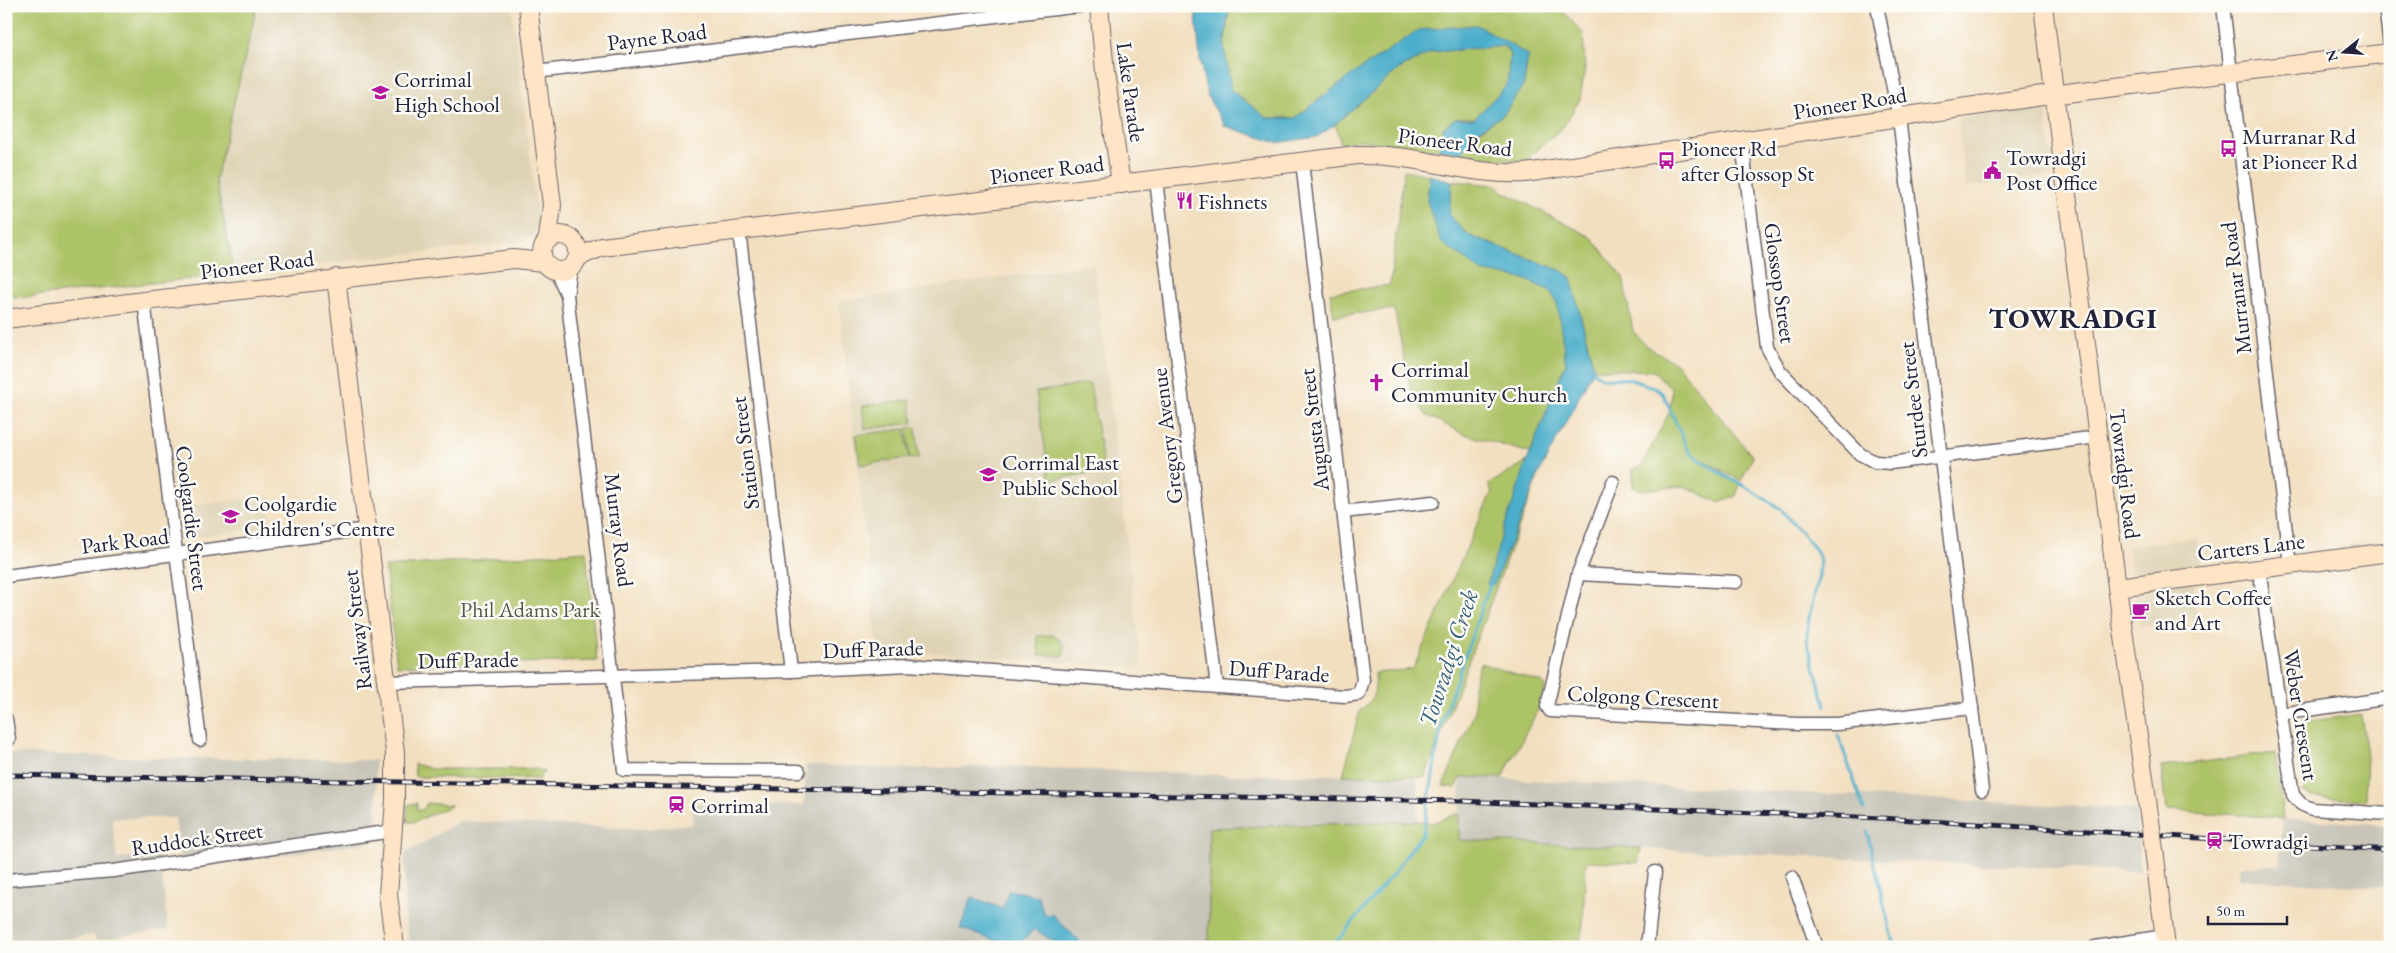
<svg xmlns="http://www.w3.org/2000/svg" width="2396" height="953" font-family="'EB Garamond',serif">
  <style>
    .built { fill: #dfd3b5 }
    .industrial { fill: #c8c4b8 }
    .green { fill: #adc368; stroke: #687252 }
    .water { fill: #4baeca; stroke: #366882 }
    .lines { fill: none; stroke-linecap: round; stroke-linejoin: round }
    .stream { stroke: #4baeca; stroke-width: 3 }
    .street-casing { stroke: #6b646a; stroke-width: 15 }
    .secondary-casing { stroke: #6b646a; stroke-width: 20 }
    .street { stroke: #fff; stroke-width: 12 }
    .secondary { stroke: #ffe4c6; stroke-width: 18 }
    .rail-casing { stroke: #22223b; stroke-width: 5 }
    .rail { stroke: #fdfcf7; stroke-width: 3; stroke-dasharray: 9; stroke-linecap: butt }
    .secondary-bridge-casing { stroke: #6b646a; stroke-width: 20; stroke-linecap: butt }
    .secondary-bridge { stroke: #ffe4c6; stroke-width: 18 }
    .labels { text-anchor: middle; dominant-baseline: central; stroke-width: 5; stroke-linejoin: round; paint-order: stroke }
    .street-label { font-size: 22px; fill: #22223b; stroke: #fdfcf7 }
    .poi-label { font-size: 22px; fill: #22223b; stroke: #fdfcf7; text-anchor: start }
    .park-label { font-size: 22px; fill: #535a4b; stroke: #fdfcf7 }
    .water-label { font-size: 24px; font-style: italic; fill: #34617b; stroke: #fdfcf7 }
    .district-label { font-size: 28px; font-weight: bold; letter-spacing: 1px; fill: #22223b; stroke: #fdfcf7 }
  </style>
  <rect width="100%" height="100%" fill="#fdfcf7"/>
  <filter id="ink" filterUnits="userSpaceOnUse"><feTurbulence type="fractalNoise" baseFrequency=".02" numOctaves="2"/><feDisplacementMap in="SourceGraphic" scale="10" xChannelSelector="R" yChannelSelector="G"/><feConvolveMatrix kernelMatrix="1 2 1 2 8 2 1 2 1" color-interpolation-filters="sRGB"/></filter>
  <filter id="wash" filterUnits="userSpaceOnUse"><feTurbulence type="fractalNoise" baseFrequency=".0096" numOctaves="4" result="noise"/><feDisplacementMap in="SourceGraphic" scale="20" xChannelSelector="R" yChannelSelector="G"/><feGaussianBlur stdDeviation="1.12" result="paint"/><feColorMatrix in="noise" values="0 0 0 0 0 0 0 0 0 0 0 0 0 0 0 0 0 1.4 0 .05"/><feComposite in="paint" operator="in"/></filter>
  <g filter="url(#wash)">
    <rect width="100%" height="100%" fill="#f2dfc0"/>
    <!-- built -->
    <g class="built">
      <path d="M 257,6 L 512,6 L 538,225 L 534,236 L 515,242 L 234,274 L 216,179 Z"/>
      <path d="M 2045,107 L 2055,175 L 1966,187 L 1957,118 Z"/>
      <path d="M 1094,264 L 1142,668 L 878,649 L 839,301 Z"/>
      <path d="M 268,496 L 271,527 L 192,537 L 188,506 Z"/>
      <path d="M 2197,537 L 2201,563 L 2193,591 L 2197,618 L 2139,626 L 2128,546 Z"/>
    </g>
    <!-- industrial -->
    <g class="industrial">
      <path d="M 6,753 L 156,758 L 375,760 L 377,802 L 375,842 L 182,869 L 175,818 L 112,818 L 117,859 L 159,854 L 168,929 L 96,940 L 94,935 L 6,947 Z"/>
      <path d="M 806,765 L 902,769 L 996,766 L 1226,775 L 1343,775 L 1417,779 L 1418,821 L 1209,828 L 1209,947 L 410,947 L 405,917 L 405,854 L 460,821 L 645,829 L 693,824 L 692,804 L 804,805 Z"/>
      <path d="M 1461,777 L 2136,809 L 2140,872 L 1459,840 Z"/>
      <path d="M 2283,818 L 2390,825 L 2390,888 L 2239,879 L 2240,866 L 2279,866 Z"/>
    </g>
    <!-- green -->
    <g class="green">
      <path d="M 6,6 L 257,6 L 216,179 L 234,274 L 16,298 L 6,292 Z"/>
      <path d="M 1230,6 L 1558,6 L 1583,33 L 1585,68 L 1580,99 L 1564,126 L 1526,160 L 1483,160 L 1474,154 L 1461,153 L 1476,133 L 1503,115 L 1524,84 L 1528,55 L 1504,43 L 1381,55 L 1295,118 L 1267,118 L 1231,91 L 1224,47 Z"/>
      <path d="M 1505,46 L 1510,55 L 1507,85 L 1476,118 L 1456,118 L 1442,129 L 1439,150 L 1359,140 L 1341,144 L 1335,124 L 1399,69 L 1432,52 Z"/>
      <path d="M 1404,170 L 1430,175 L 1427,201 L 1481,271 L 1524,279 L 1549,290 L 1557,302 L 1566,363 L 1530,453 L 1464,434 L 1426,415 L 1412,395 L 1394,309 L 1334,316 L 1330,293 L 1390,285 Z"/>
      <path d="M 1452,181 L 1496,185 L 1504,192 L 1591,237 L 1623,277 L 1633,331 L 1646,346 L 1676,363 L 1753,457 L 1741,481 L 1705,461 L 1740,484 L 1736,496 L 1718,502 L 1684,486 L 1643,490 L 1633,487 L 1633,469 L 1641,467 L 1670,411 L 1672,390 L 1654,371 L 1594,369 L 1571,278 L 1562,271 L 1468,235 L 1449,215 Z"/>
      <path d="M 1090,383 L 1104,471 L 1050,480 L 1036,392 Z"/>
      <path d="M 910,400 L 913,423 L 865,429 L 862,406 Z"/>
      <path d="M 916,427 L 919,458 L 910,459 L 907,428 Z"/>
      <path d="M 905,429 L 909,458 L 860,465 L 856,435 Z"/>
      <path d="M 1527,461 L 1540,471 L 1425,777 L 1343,775 L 1360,710 C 1375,701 1376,689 1375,673 L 1413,669 L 1492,491 L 1488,485 Z"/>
      <path d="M 586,551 L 597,661 L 397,666 L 385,567 Z"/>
      <path d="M 1054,635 L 1065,645 L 1063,656 L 1039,655 L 1037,636 Z"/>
      <path d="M 1480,663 L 1542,682 L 1546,686 L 1539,708 L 1502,778 L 1461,777 L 1456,788 L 1443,786 L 1475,711 L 1473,686 Z"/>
      <path d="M 2361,714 L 2367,755 L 2365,800 L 2312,797 L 2304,793 L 2295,736 L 2298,726 L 2304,722 Z"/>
      <path d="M 2275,753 L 2283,818 L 2166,810 L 2161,767 Z"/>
      <path d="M 414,764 L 432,769 L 538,769 L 545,772 L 540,775 L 540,779 L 415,777 Z"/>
      <path d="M 417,803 L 417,810 L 423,810 L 427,803 L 451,805 L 451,806 L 414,822 L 407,822 L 407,805 Z"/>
      <path d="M 1459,813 L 1459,840 L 1641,848 L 1638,863 L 1586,861 L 1583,924 L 1579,947 L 1209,947 L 1209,828 L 1418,821 L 1432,823 Z"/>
    </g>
    <!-- water -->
    <g class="water">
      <path d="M 1195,6 L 1229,6 L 1224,47 L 1231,90 L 1267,118 L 1295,118 L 1346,79 L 1418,30 L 1477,25 L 1528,55 L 1524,84 L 1503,115 L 1476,132 L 1461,153 L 1439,150 L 1442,129 L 1456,118 L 1474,119 L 1507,85 L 1510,55 L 1505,46 L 1432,52 L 1399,69 L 1333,126 L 1317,137 L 1277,143 L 1225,126 L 1207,96 L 1200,60 Z"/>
      <path d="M 1430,175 L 1452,181 L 1449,215 L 1468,235 L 1562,271 L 1571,278 L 1594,369 L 1540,471 L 1494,584 L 1487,585 L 1502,534 L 1530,453 L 1566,363 L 1557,302 L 1549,290 L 1524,279 L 1481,271 L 1441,242 L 1427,201 Z"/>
      <path d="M 1009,890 L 1038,896 L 1044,914 L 1053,915 L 1083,945 L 1104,947 L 1057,947 L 1055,942 L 1034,929 L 1017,947 L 1011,947 L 960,928 L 972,897 L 1003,909 Z"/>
    </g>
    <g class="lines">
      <!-- stream -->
      <g class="stream">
        <path d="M 1590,370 L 1603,378 L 1628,379 L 1653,387 L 1663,394 L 1689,452 L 1724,476 L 1741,484 L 1781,509 L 1816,550 L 1820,560 L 1819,575 L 1808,622 L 1807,641 L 1825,705"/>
        <path d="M 1838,735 L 1864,809"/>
        <path d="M 1867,832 L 1894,947"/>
        <path d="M 1332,947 L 1393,874 L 1423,833 L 1442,721 L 1491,582"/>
      </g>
    </g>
  </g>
  <g filter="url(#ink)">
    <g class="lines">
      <defs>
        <g id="street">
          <path d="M 1877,6 L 1899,118 L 1982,790"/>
          <path d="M 2223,6 L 2290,565"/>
          <path d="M 2385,6 L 2390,46"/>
          <path d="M 536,72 L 1080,6"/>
          <path d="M 1742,142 L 1767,347 L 1780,371 L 1860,454 L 1875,462 L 1890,463 L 2098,437"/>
          <path d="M 1156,180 L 1217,687"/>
          <path d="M 739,230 L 791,671"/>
          <path d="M 571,268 L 567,295 L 624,770 L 799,771"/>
          <path d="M 556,271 L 567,295"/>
          <path d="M 144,301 L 200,740"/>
          <path d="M 1613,482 L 1578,574 L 1547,706 L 1550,711 L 1797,724 L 1837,724 L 1972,708"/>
          <path d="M 1343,512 L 1433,502"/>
          <path d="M 2259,569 L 2293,795 L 2301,804 L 2312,809 L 2390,814"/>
          <path d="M 1578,574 L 1736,582"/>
          <path d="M 6,576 L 368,529"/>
          <path d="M 386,682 L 791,671 L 908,665 L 1345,696 L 1359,694 L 1363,680 L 1302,162"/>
          <path d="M 2280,714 L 2390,698"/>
          <path d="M 6,719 L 9,739"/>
          <path d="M 1792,877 L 1817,947"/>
          <path d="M 6,880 L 113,871 L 393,831"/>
          <path d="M 1647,947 L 1655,872"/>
          <path d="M 2095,947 L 2165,936"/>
        </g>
        <g id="secondary">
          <path d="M 528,6 L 552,205 L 548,238"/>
          <path d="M 1099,6 L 1105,73 L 1121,184"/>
          <path d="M 2043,6 L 2117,587 L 2149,814"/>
          <circle cx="560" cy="253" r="18"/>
          <path d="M 578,257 L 602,247 L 1357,155 C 1414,153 1468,176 1525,173 L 2035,97 L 2390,53"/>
          <path d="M 336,278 L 395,752 L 395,800 L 388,895 L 395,947"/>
          <path d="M 6,319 L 144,301 L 514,259 L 543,262"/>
          <path d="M 2117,587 L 2390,552"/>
          <path d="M 2155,857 L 2166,947"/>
        </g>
      </defs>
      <!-- street casing -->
      <use href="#street" class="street-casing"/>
      <!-- secondary casing -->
      <use href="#secondary" class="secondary-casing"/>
      <!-- street -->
      <use href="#street" class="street"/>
      <!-- secondary -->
      <use href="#secondary" class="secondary"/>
      <defs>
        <path id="rail" d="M 6,775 L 1460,801 L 1881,818 L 2390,850"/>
      </defs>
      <!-- rail casing -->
      <use href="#rail" class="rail-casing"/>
      <!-- rail -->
      <use href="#rail" class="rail"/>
      <defs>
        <path id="secondary-bridge" d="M 2149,814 L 2155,857"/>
      </defs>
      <!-- secondary-bridge casing -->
      <use href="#secondary-bridge" class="secondary-bridge-casing"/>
      <!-- secondary-bridge -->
      <use href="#secondary-bridge" class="secondary-bridge"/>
    </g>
  </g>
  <!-- icons -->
  <defs>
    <symbol id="school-bare" viewBox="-9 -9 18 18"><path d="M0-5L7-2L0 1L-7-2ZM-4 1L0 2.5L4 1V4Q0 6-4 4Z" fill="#b5179e" stroke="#fdfcf7" stroke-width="2.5" paint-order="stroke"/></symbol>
    <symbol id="bus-bare" viewBox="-9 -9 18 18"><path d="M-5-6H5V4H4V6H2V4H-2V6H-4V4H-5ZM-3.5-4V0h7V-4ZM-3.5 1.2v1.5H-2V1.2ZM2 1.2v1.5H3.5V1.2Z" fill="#b5179e" stroke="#fdfcf7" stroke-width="2.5" paint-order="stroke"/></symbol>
    <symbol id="civic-bare" viewBox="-9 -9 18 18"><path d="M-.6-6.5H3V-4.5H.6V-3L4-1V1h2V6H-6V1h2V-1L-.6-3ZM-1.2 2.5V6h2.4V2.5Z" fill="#b5179e" stroke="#fdfcf7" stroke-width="2.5" paint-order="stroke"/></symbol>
    <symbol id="restaurant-bare" viewBox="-9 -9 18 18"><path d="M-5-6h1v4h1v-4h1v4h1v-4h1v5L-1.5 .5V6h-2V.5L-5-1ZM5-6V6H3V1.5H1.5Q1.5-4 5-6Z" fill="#b5179e" stroke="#fdfcf7" stroke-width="2.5" paint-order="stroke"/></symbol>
    <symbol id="church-bare" viewBox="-9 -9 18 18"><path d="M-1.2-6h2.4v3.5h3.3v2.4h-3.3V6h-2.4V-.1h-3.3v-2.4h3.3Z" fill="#b5179e" stroke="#fdfcf7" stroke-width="2.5" paint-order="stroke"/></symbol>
    <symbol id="cafe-bare" viewBox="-9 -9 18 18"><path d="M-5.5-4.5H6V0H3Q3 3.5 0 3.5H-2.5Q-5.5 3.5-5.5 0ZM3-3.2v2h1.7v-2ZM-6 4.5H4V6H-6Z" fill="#b5179e" stroke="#fdfcf7" stroke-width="2.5" paint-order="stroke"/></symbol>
    <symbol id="station-bare" viewBox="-9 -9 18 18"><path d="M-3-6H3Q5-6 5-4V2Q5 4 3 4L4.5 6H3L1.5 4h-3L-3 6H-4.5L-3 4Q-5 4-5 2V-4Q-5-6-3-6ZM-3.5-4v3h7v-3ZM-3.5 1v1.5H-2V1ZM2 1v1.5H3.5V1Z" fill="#b5179e" stroke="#fdfcf7" stroke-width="2.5" paint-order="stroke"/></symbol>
  </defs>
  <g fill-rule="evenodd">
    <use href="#school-bare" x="368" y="80" width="25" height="25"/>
    <use href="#bus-bare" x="2216" y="136" width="25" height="25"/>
    <use href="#bus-bare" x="1654" y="148" width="25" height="25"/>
    <use href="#civic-bare" x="1980" y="158" width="25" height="25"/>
    <use href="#restaurant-bare" x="1172" y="188" width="25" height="25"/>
    <use href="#church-bare" x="1364" y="370" width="25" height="25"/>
    <use href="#school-bare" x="976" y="462" width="25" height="25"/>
    <use href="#school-bare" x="218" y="504" width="25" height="25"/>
    <use href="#cafe-bare" x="2128" y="598" width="25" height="25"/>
    <use href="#station-bare" x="664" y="792" width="25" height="25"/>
    <use href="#station-bare" x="2202" y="828" width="25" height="25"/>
  </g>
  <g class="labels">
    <!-- street labels -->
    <g class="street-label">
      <text transform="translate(657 37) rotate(-7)">Payne Road</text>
      <text transform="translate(1131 92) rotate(82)">Lake Parade</text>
      <text transform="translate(1850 103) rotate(-9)">Pioneer Road</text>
      <text transform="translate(1455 142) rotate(7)">Pioneer Road</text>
      <text transform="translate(1047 170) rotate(-7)">Pioneer Road</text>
      <text transform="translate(257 265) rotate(-7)">Pioneer Road</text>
      <text transform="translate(1780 283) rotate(82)">Glossop Street</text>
      <text transform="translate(2236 288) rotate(-97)">Murranar Road</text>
      <text transform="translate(1913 400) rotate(-97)">Sturdee Street</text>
      <text transform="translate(1314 430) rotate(-97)">Augusta Street</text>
      <text transform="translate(1167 436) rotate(-97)">Gregory Avenue</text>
      <text transform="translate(745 453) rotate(-97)">Station Street</text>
      <text transform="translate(2125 474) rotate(83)">Towradgi Road</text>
      <text transform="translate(192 518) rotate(83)">Coolgardie Street</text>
      <text transform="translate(619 530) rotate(83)">Murray Road</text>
      <text transform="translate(125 541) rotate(-7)">Park Road</text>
      <text transform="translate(2251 547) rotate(-7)">Carters Lane</text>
      <text transform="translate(357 630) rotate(-97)">Railway Street</text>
      <text transform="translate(873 649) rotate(-2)">Duff Parade</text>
      <text transform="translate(468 660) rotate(-1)">Duff Parade</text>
      <text transform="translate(1279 671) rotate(4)">Duff Parade</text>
      <text transform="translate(1643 697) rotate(3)">Colgong Crescent</text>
      <text transform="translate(2301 715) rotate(81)">Weber Crescent</text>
      <text transform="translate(197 839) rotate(-8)">Ruddock Street</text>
    </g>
    <!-- poi labels -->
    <g class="poi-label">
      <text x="394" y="79">Corrimal<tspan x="394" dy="25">High School</tspan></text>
      <text x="2242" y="136">Murranar Rd<tspan x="2242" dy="25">at Pioneer Rd</tspan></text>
      <text x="1681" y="148">Pioneer Rd<tspan x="1681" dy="25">after Glossop St</tspan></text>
      <text x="2006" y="157">Towradgi<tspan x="2006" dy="25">Post Office</tspan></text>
      <text x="1198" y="201">Fishnets</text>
      <text x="1391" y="369">Corrimal<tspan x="1391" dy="25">Community Church</tspan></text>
      <text x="1002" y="462">Corrimal East<tspan x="1002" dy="25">Public School</tspan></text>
      <text x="244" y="503">Coolgardie<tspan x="244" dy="25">Children's Centre</tspan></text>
      <text x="2155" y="597">Sketch Coffee<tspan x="2155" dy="25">and Art</tspan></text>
      <text x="691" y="805">Corrimal</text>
      <text x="2228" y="841">Towradgi</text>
    </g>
    <!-- park labels -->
    <g class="park-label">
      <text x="530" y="609">Phil Adams Park</text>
    </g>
    <!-- water labels -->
    <g class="water-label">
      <text transform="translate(1448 658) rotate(-72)">Towradgi Creek</text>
    </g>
    <!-- district labels -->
    <g class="district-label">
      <text x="2073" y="318">TOWRADGI</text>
    </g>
  </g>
  <!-- margin -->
  <rect width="2396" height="953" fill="none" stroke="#fdfcf7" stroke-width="25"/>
  <!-- north arrow -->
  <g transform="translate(2344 52) rotate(253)" stroke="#fdfcf7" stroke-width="4" paint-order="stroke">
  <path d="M0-4L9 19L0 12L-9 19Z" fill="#22223b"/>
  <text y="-8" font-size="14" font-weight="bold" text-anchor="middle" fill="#22223b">N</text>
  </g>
  <!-- scale -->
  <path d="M2208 916v8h79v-8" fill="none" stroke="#22223b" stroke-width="2.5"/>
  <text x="2216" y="916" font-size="15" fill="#22223b" stroke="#fdfcf7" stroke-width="4" paint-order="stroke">50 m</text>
</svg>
